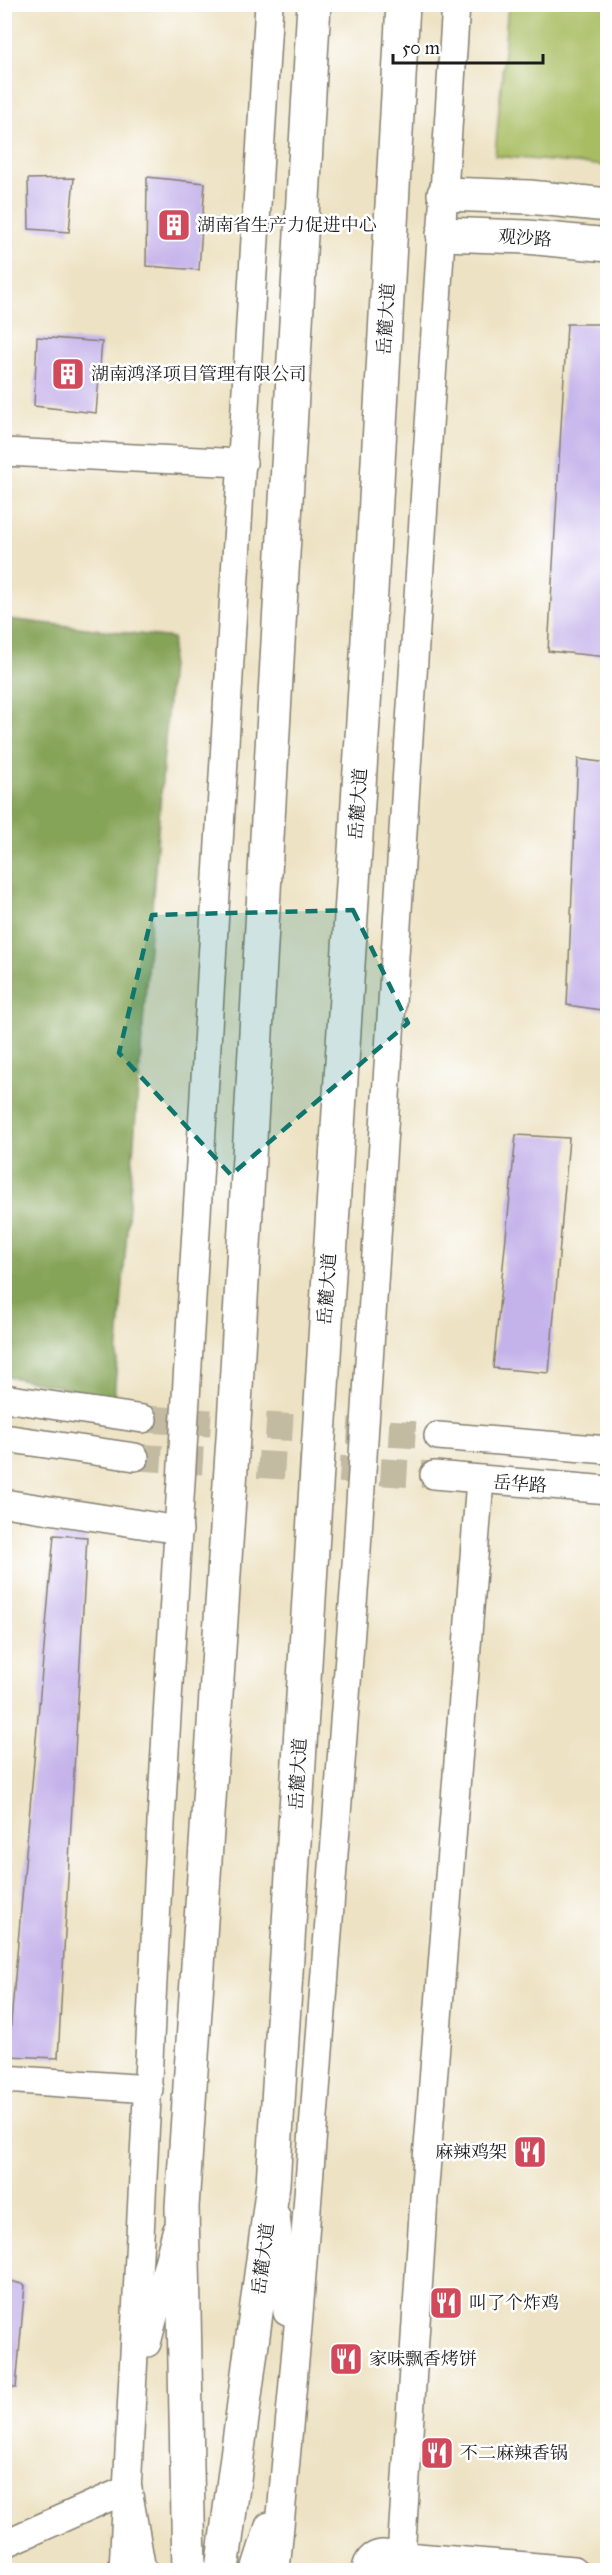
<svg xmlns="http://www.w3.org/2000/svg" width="612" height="2575" font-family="'IM FELL Great Primer','Noto Serif SC',serif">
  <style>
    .green { fill: #a8bd62; stroke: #626c3f; stroke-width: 1.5 }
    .forest { fill: #86a458; stroke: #51603a; stroke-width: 1.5 }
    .building { fill: #c4b2ea }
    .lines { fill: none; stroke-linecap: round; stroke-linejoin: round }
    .minor-tunnel { stroke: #c3baa2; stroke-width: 27; stroke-dasharray: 27 14; stroke-linecap: butt }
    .minor-casing { stroke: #847f70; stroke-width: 30 }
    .major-casing { stroke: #847f70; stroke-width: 36 }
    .highway-casing { stroke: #847f70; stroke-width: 36 }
    .minor { stroke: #fff; stroke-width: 27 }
    .major { stroke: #fff; stroke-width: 33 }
    .highway { stroke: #fff; stroke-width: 33 }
    .marked { fill: #0f766e; fill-opacity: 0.2; stroke: #0f766e; stroke-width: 4.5; stroke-dasharray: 12 8; stroke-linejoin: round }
    .labels { text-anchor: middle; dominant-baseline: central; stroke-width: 5; stroke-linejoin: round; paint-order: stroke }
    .poi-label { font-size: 18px; fill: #1c1c1c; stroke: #fff; text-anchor: start }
    .street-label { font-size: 18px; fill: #1c1c1c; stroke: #fff }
  </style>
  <rect width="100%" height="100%" fill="#fff"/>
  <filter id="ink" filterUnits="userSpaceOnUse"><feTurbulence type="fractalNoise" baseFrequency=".0167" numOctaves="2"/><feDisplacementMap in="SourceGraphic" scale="12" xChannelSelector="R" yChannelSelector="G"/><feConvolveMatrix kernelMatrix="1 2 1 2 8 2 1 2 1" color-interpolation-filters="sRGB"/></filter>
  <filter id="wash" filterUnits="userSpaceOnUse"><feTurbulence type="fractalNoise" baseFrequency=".008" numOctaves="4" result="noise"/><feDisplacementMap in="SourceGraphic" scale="24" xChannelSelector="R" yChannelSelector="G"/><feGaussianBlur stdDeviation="1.35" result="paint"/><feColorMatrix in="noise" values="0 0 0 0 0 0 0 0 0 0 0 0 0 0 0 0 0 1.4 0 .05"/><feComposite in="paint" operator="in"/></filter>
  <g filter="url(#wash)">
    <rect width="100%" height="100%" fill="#ede2c3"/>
    <!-- green -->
    <path class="green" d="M 508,5 L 607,5 L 607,166 L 495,156 Z"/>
    <!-- forest -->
    <path class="forest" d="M 7,619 L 173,638 L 114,1398 L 5,1376 L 4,639 Z"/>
    <g id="blocks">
      <!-- building -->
      <g class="building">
        <path d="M 147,177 L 205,183 L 199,270 L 146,266 Z"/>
        <path d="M 74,178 L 69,232 L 29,229 L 28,179 Z"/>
        <path d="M 567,324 L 608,324 L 608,657 L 548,651 Z"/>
        <path d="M 37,337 L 102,342 L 96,413 L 34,406 Z"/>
        <path d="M 578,759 L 608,763 L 608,1011 L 567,1005 Z"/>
        <path d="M 516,1135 L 569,1138 L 549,1373 L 493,1368 Z"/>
        <path d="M 54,1535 L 87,1537 L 58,2058 L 8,2056 Z"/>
        <path d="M 4,2279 L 25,2285 L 16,2388 L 4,2387 Z"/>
      </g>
    </g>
  </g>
  <g filter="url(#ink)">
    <use href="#blocks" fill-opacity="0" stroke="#847f70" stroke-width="1.5"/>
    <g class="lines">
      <!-- minor-tunnel -->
      <g class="minor-tunnel">
        <path d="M 143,1419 L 438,1436"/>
        <path d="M 135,1457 L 434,1475"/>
      </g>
      <defs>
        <g id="minor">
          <path d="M 4,452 L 243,463"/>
          <path d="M 4,1398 L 143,1419"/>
          <path d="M 438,1436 L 608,1450"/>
          <path d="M 4,1438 L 135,1457"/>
          <path d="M 434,1475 L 608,1490"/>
          <path d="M 4,1503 L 179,1530"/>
          <path d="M 4,2079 L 149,2089"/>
          <path d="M 276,2216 L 287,2312"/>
          <path d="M 147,2343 L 176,2232"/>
          <path d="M 4,2544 L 128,2489 L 142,2570"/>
          <path d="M 401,2556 L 424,2198 L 480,1480"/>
          <path d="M 123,2570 L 163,1784 L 269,4"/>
          <path d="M 255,2570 L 269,2526"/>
          <path d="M 276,2570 L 298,2327 L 356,1565 L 456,4"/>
          <path d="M 366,2570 C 367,2561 372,2555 382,2554 L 574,2570"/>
        </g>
        <g id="major">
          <path d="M 444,194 L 529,197 L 608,205"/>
          <path d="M 443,234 L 527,237 L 608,245"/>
        </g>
        <g id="highway">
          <path d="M 189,2570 L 182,2207 L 234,1423 L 314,4"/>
          <path d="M 222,2570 L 273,2184 L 371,591 L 403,4"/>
        </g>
      </defs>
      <!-- minor casing -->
      <use href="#minor" class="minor-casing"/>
      <!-- major casing -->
      <use href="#major" class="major-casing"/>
      <!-- highway casing -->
      <use href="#highway" class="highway-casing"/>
      <!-- minor -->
      <use href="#minor" class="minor"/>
      <!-- major -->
      <use href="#major" class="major"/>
      <!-- highway -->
      <use href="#highway" class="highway"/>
    </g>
  </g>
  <!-- marked area -->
  <path class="marked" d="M 353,910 L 408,1023 L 231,1175 L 119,1053 L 152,915 Z"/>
  <!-- icons -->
  <defs>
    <symbol id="building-square" viewBox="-11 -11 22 22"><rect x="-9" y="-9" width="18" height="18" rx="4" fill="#d1495b" stroke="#fff"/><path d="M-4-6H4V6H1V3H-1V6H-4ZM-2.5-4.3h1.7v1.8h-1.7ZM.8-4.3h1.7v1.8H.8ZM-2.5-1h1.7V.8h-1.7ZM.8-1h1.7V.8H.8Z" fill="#fff"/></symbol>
    <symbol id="restaurant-square" viewBox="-11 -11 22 22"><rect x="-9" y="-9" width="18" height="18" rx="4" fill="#d1495b" stroke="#fff"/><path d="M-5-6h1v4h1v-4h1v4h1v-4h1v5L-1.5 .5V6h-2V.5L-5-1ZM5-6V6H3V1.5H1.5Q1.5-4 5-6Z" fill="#fff"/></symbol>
  </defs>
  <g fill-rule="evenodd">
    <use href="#building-square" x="155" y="206" width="38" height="38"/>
    <use href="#building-square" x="49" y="355" width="38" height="38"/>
    <use href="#restaurant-square" x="511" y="2133" width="38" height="38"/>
    <use href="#restaurant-square" x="427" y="2284" width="38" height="38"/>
    <use href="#restaurant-square" x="327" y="2340" width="38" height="38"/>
    <use href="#restaurant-square" x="418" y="2434" width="38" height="38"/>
  </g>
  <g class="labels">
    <!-- poi labels -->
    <g class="poi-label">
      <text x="197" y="225">湖南省生产力促进中心</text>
      <text x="91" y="374">湖南鸿泽项目管理有限公司</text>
      <text x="507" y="2152" text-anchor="end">麻辣鸡架</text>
      <text x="469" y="2303">叫了个炸鸡</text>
      <text x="369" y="2359">家味飘香烤饼</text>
      <text x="460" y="2453">不二麻辣香锅</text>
    </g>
    <!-- street labels -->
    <g class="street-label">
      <text transform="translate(525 238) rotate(4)">观沙路</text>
      <text transform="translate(386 319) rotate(-87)">岳麓大道</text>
      <text transform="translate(358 804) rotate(-86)">岳麓大道</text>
      <text transform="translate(327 1289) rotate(-86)">岳麓大道</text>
      <text transform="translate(520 1484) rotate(4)">岳华路</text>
      <text transform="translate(298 1774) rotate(-87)">岳麓大道</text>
      <text transform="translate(263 2259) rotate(-83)">岳麓大道</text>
    </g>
  </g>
  <!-- margin -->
  <rect width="612" height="2575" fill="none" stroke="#fff" stroke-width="24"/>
  <!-- scale -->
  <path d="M393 54v9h150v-9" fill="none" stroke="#1c1c1c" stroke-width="3"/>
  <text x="402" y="54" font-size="18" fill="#1c1c1c" stroke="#ffffff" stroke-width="4.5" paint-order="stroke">50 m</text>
</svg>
